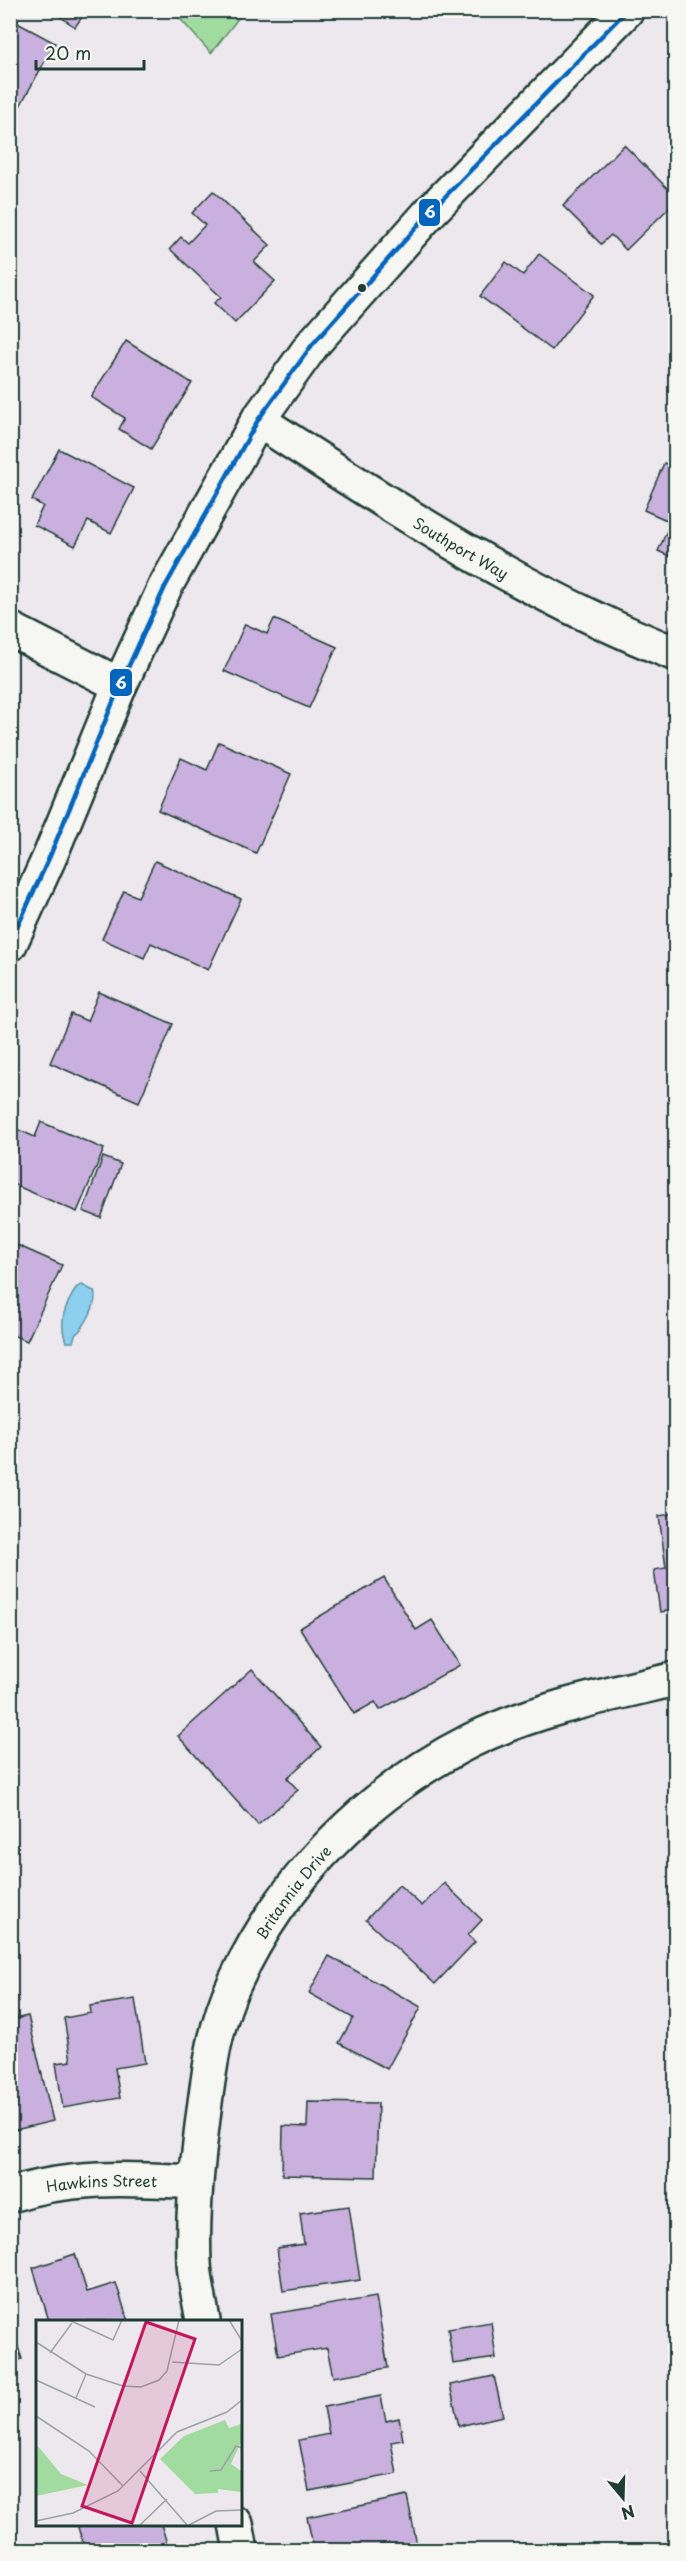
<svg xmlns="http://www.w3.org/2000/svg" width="686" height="2561" font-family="'Playpen Sans',sans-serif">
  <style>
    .green { fill: #a2db9f; stroke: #608c6a; stroke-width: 1.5 }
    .water { fill: #8dcfef; stroke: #6195a4; stroke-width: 1.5 }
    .building { fill: #cab0de; stroke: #1f3d34; stroke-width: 1.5 }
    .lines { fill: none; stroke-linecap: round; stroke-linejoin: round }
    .minor-casing { stroke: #1f3d34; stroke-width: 38 }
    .tertiary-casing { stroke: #1f3d34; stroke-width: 38 }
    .minor { stroke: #f6f6f2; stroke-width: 33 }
    .tertiary { stroke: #f6f6f2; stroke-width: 33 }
    .bus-1-casing { stroke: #f6f6f2; stroke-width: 9 }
    .bus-1 { stroke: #0065bd; stroke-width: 4.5 }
    .bus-dot { fill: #1f3d34; stroke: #f6f6f2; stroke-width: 2 }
    .labels { text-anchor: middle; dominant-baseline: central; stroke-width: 4.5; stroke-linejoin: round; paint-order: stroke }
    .street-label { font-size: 15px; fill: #1f3d34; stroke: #f6f6f2 }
    .inset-road { fill: none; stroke: #9ba4a4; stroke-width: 1.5 }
    .view { fill: #c2185b; fill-opacity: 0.15; stroke: #c2185b; stroke-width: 3 }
    .inset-edge { fill: none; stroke: #1f3d34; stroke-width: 3 }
    .line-badge { stroke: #f6f6f2; stroke-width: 2 }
    .badge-label { font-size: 16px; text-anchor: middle; font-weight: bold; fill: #fff }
  </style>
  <rect width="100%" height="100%" fill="#ede8ee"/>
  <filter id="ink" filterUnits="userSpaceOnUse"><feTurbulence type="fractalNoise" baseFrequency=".0167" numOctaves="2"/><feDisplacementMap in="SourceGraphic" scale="12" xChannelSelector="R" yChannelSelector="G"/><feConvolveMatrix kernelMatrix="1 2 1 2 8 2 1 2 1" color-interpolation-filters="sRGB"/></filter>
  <g filter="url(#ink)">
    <!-- green -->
    <path class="green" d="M 173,11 L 244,11 L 211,53 Z"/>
    <!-- water -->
    <path class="water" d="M 82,1285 L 94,1291 C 99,1303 84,1328 75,1335 L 73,1342 L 66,1342 C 58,1320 65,1306 77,1287 Z"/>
    <!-- building -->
    <g class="building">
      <path d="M 51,10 L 87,10 L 75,27 Z"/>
      <path d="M 10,19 L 55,43 L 20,106 L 10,101 Z"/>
      <path d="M 624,145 L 676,197 L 676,201 L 626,250 L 611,235 L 601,244 L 563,206 Z"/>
      <path d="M 213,191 L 270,245 L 254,262 L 275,281 L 235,323 L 214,303 L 221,297 L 170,249 L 181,237 L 188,243 L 205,225 L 192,213 Z"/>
      <path d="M 539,254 L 594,295 L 552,350 L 480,296 L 506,262 L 523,275 Z"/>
      <path d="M 126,341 L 192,383 L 151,449 L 119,429 L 125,418 L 91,397 Z"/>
      <path d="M 59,449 L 134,488 L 111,533 L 88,521 L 75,546 L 34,525 L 43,506 L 32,500 Z"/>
      <path d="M 664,463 L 676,468 L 676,559 L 658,551 L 671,522 L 644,510 Z"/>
      <path d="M 274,619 L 337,647 L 309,708 L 224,671 L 245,624 L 267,634 Z"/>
      <path d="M 219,742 L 291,774 L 256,853 L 158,810 L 181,758 L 207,770 Z"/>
      <path d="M 155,861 L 241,899 L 208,970 L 151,943 L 144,958 L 102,939 L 124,891 L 138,897 Z"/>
      <path d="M 99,992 L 173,1024 L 139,1102 L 50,1063 L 71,1014 L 87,1021 Z"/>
      <path d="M 41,1122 L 104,1149 L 77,1212 L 10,1183 L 10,1135 L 14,1128 L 35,1137 Z"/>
      <path d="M 103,1157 L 121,1164 L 101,1218 L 83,1211 Z"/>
      <path d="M 10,1242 L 62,1265 L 27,1341 L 10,1334 Z"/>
      <path d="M 676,1513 L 676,1610 L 660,1612 L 654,1570 L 666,1568 L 659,1516 Z"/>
      <path d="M 384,1578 L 416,1630 L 432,1620 L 460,1665 L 380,1710 L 375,1702 L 354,1714 L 300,1628 Z"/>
      <path d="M 252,1669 L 321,1747 L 287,1778 L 298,1790 L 258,1825 L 178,1736 Z"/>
      <path d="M 444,1883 L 482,1920 L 468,1935 L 475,1942 L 435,1984 L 366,1920 L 399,1885 L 422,1906 Z"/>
      <path d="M 329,1956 L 421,2007 L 387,2069 L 339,2043 L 353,2018 L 309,1993 Z"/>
      <path d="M 135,1999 L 145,2063 L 115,2068 L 120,2098 L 63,2108 L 56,2063 L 71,2061 L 64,2018 L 91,2013 L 90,2006 Z"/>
      <path d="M 28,2016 L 53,2121 L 11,2131 L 10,2020 Z"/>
      <path d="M 308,2102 L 378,2103 L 376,2177 L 282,2175 L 283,2126 L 307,2127 Z"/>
      <path d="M 349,2206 L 360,2280 L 283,2291 L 277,2248 L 304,2244 L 300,2213 Z"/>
      <path d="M 75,2254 L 87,2292 L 116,2283 L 128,2321 L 49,2321 L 33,2268 Z"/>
      <path d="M 376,2297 L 388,2368 L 333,2377 L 327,2348 L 278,2356 L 271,2314 Z"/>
      <path d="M 491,2322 L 496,2358 L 453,2364 L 448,2329 Z"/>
      <path d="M 10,2323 L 22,2359 L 10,2363 Z"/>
      <path d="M 494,2376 L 503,2416 L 459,2426 L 450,2385 Z"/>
      <path d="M 381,2396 L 386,2421 L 399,2418 L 403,2440 L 391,2442 L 397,2474 L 309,2491 L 299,2440 L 329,2434 L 324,2407 Z"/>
      <path d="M 407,2496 L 418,2550 L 364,2550 L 363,2547 L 347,2550 L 314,2550 L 307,2517 Z"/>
      <path d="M 77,2524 L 161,2524 L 169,2550 L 85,2550 Z"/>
    </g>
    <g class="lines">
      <defs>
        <g id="minor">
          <path id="s1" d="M 258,420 C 392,507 526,595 676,654"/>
          <path d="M 10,629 L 120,685"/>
          <path id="s2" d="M 10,2195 C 71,2175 133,2179 195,2182"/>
          <path id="s3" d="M 203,2321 C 200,2302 195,2282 194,2263 C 192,2214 197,2166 203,2118 C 209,2072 214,2025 235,1982 C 283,1878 370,1791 472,1740 C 536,1709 607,1695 676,1679"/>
          <path d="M 236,2524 L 241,2550"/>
        </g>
        <path id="tertiary" d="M 10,944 L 50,856 L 120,685 L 165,587 L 258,420 L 312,345 L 431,211 L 627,10"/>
      </defs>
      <!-- minor casing -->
      <use href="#minor" class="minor-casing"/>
      <!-- tertiary casing -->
      <use href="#tertiary" class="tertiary-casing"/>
      <!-- minor -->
      <use href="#minor" class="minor"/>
      <!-- tertiary -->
      <use href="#tertiary" class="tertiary"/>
      <defs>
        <path id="bus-1" d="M 10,943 L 50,856 L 120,685 L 165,587 L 258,420 L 312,345 L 431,211 L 627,10"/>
      </defs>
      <!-- bus-1 casing -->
      <use href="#bus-1" class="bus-1-casing"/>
      <!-- bus-1 -->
      <use href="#bus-1" class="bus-1"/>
    </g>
  </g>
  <!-- markers -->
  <circle class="bus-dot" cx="362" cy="288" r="5"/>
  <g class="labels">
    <!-- street labels -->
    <g class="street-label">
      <text stroke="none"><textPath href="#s1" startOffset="240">Southport Way</textPath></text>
      <text stroke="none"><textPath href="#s3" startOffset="452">Britannia Drive</textPath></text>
      <text stroke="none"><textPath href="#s2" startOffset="93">Hawkins Street</textPath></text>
    </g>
  </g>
  <!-- overview -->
  <g transform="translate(36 2320)">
    <rect width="206" height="206" fill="#ede8ee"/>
    <path d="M 189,100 L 193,108 L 205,104 L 205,122 L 195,144 L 205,151 L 205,172 L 182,169 L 182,173 L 159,174 L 124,139 L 148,116 ZM 0,124 L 25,154 L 52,165 L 0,176 Z" fill="#a2db9f"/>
    <path class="inset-road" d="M 33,0 L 77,20 L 86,0M 193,0 L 206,21M 0,22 L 50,54 L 87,66 L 105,67 L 123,60 L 131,51 L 143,0M 14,33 L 36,3M 136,42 L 183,45 L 206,29M 0,60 L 59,87M 40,78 L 50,54M 0,96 L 53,131 L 87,166M 104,151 L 151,205M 174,151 L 185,150 L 200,126 L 206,128M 0,201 L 37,193 L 82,171 L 141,112 L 191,92 L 206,80M 104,205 L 131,179M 153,205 L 180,191 L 206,190"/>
    <path class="view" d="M 110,2 L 159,19 L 96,203 L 46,186 Z"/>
    <rect width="206" height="206" class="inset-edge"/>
  </g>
  <g class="line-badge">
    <rect x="418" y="198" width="23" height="29" rx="6" fill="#0065bd"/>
    <rect x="109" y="668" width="24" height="29" rx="6" fill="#0065bd"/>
  </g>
  <g class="badge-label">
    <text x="430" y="218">6</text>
    <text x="121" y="689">6</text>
  </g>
  <!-- margin -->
  <rect width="686" height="2561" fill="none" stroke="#f6f6f2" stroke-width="36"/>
  <rect x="18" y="18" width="650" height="2525" fill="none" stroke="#1f3d34" stroke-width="2" filter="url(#ink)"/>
  <!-- north arrow -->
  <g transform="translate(623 2498) rotate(161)" stroke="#f6f6f2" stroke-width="4.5" paint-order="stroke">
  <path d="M0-4.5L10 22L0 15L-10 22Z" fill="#1f3d34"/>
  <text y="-9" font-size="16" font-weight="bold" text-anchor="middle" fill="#1f3d34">N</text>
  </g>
  <!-- scale -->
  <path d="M36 60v9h108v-9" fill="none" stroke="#1f3d34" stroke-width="3"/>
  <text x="45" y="60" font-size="18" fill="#1f3d34" stroke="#f6f6f2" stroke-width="4.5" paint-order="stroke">20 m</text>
</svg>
